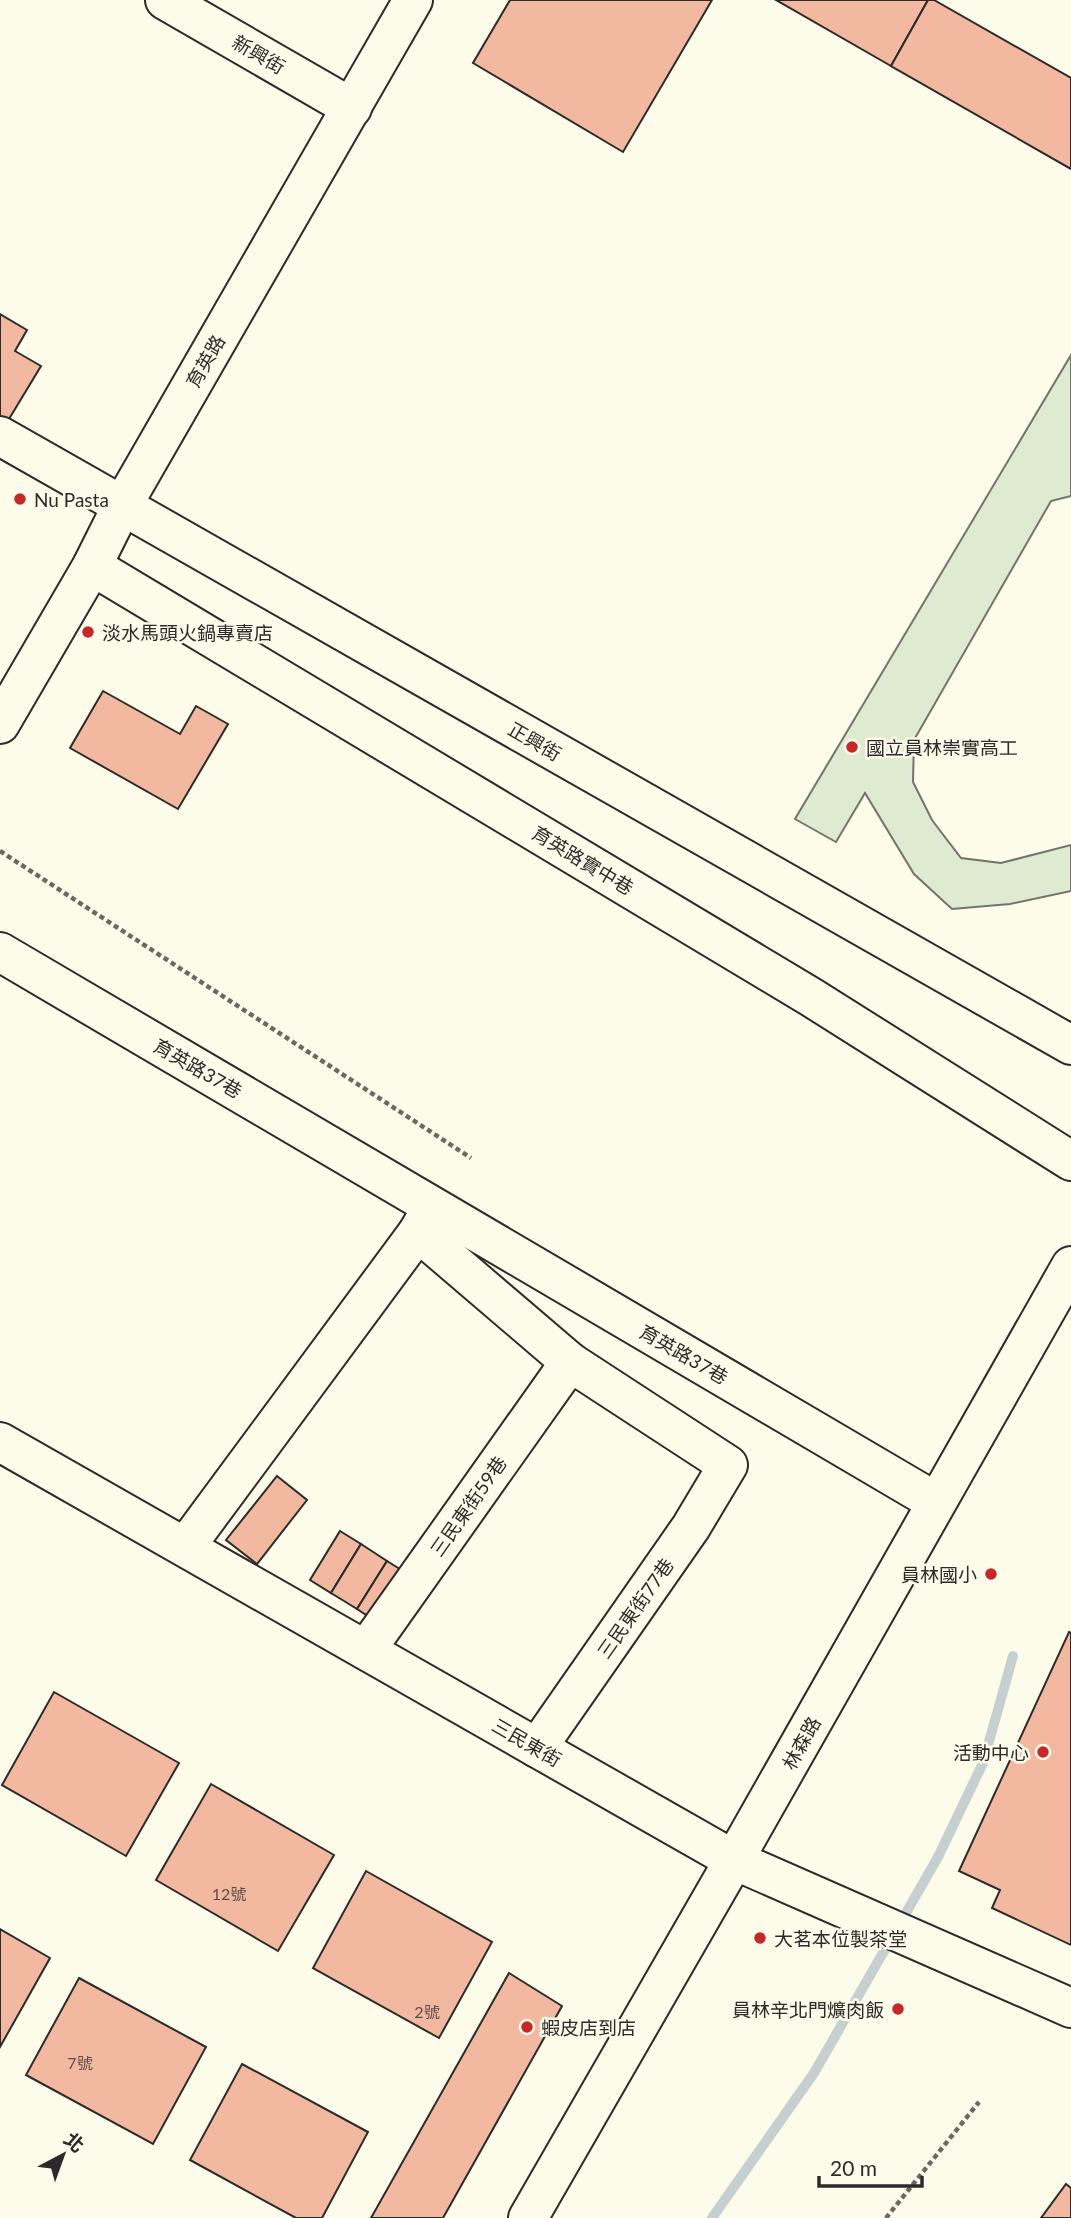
<svg xmlns="http://www.w3.org/2000/svg" width="1071" height="2218" font-family="Lato,'Noto Sans TC',sans-serif">
  <style>
    .green { fill: #deebd1; stroke: #74746e; stroke-width: 2 }
    .lines { fill: none; stroke-linecap: round; stroke-linejoin: round }
    .stream { stroke: #c7d0d0; stroke-width: 10 }
    .building { fill: #f2b8a0; stroke: #2b2b2b; stroke-width: 2 }
    .minor-casing { stroke: #2b2b2b; stroke-width: 42 }
    .path { stroke: #6a6964; stroke-width: 4.5; stroke-dasharray: 5 3.5; stroke-linecap: butt }
    .minor { stroke: #fdfbea; stroke-width: 38 }
    .poi-dot { fill: #c62828; stroke: #fdfbea; stroke-width: 2.5 }
    .labels { text-anchor: middle; dominant-baseline: central; stroke-width: 5; stroke-linejoin: round; paint-order: stroke }
    .number-label { font-size: 16px; fill: #5d4e48 }
    .street-label { font-size: 19px; fill: #2b2b2b; stroke: #fdfbea }
    .poi-label { font-size: 19px; fill: #2b2b2b; stroke: #fdfbea; text-anchor: start }
  </style>
  <rect width="100%" height="100%" fill="#fdfbea"/>
  <!-- green -->
  <path class="green" d="M 1071,355 L 1071,496 L 1051,501 L 914,740 L 913,782 L 932,820 L 961,858 L 1001,863 L 1071,845 L 1071,891 L 1010,904 L 952,909 L 914,874 L 865,793 L 836,842 L 795,819 Z"/>
  <g class="lines">
    <!-- stream -->
    <path class="stream" d="M 712,2218 L 814,2073 L 938,1857 L 983,1763 L 1013,1656"/>
  </g>
  <!-- building -->
  <g class="building">
    <path d="M 510,0 L 712,0 L 623,152 L 473,63 Z"/>
    <path d="M 776,0 L 928,0 L 891,66 Z"/>
    <path d="M 928,0 L 934,0 L 1071,78 L 1071,169 L 891,66 Z"/>
    <path d="M 0,314 L 27,330 L 15,351 L 41,366 L 6,424 L 0,421 Z"/>
    <path d="M 103,691 L 180,734 L 196,706 L 228,724 L 178,809 L 70,748 Z"/>
    <path d="M 277,1476 L 307,1500 L 257,1564 L 226,1540 Z"/>
    <path d="M 340,1531 L 361,1544 L 331,1593 L 310,1580 Z"/>
    <path d="M 361,1544 L 387,1561 L 357,1609 L 331,1593 Z"/>
    <path d="M 387,1561 L 411,1576 L 380,1624 L 357,1609 Z"/>
    <path d="M 1069,1632 L 1071,1633 L 1071,1945 L 992,1908 L 1000,1890 L 959,1871 Z"/>
    <path d="M 54,1692 L 179,1763 L 126,1856 L 2,1785 Z"/>
    <path d="M 211,1784 L 334,1855 L 278,1951 L 156,1880 Z"/>
    <path d="M 366,1871 L 492,1942 L 439,2038 L 313,1968 Z"/>
    <path d="M 0,1929 L 50,1958 L 0,2047 Z"/>
    <path d="M 509,1973 L 562,2006 L 443,2218 L 371,2218 Z"/>
    <path d="M 79,1978 L 206,2047 L 153,2144 L 26,2075 Z"/>
    <path d="M 242,2064 L 368,2132 L 322,2218 L 296,2218 L 190,2160 Z"/>
    <path d="M 1066,2184 L 1071,2188 L 1071,2218 L 1041,2218 Z"/>
  </g>
  <g class="lines">
    <defs>
      <g id="minor">
        <path d="M 165,0 L 352,108"/>
        <path d="M 0,436 L 1071,1045"/>
        <path d="M 92,566 L 811,997 L 1071,1161"/>
        <path d="M 0,724 L 92,566 L 122,506 L 413,0"/>
        <path d="M 0,952 L 936,1502"/>
        <path d="M 418,1232 L 570,1362 L 728,1465 L 691,1527 L 537,1748"/>
        <path d="M 0,1442 L 734,1860 L 1071,2008"/>
        <path d="M 186,1546 L 418,1232 L 430,1211"/>
        <path d="M 366,1650 L 570,1362"/>
        <path d="M 528,2218 L 734,1860 L 1071,1266"/>
      </g>
    </defs>
    <!-- minor casing -->
    <use href="#minor" class="minor-casing"/>
    <!-- path -->
    <g class="path">
      <path d="M 0,851 L 471,1158"/>
      <path d="M 886,2218 L 979,2102"/>
    </g>
    <!-- minor -->
    <use href="#minor" class="minor"/>
  </g>
  <!-- markers -->
  <g class="poi-dot">
    <circle cx="20" cy="499" r="7"/>
    <circle cx="88" cy="632" r="7"/>
    <circle cx="852" cy="747" r="7"/>
    <circle cx="991" cy="1574" r="7"/>
    <circle cx="1043" cy="1752" r="7"/>
    <circle cx="760" cy="1938" r="7"/>
    <circle cx="898" cy="2009" r="7"/>
    <circle cx="527" cy="2027" r="7"/>
  </g>
  <g class="labels">
    <!-- number labels -->
    <g class="number-label">
      <text x="229" y="1893">12號</text>
      <text x="427" y="2011">2號</text>
      <text x="80" y="2062">7號</text>
    </g>
    <!-- street labels -->
    <g class="street-label">
      <text transform="translate(259 54) rotate(30)">新興街</text>
      <text transform="translate(205 361) rotate(-60)">育英路</text>
      <text transform="translate(535 741) rotate(30)">正興街</text>
      <text transform="translate(583 860) rotate(31)">育英路實中巷</text>
      <text transform="translate(198 1068) rotate(30)">育英路37巷</text>
      <text transform="translate(684 1354) rotate(30)">育英路37巷</text>
      <text transform="translate(468 1506) rotate(-55)">三民東街59巷</text>
      <text transform="translate(635 1608) rotate(-55)">三民東街77巷</text>
      <text transform="translate(527 1742) rotate(30)">三民東街</text>
      <text transform="translate(801 1743) rotate(-61)">林森路</text>
    </g>
    <!-- poi labels -->
    <g class="poi-label">
      <text x="34" y="499">Nu Pasta</text>
      <text x="102" y="632">淡水馬頭火鍋專賣店</text>
      <text x="866" y="747">國立員林崇實高工</text>
      <text x="977" y="1574" text-anchor="end">員林國小</text>
      <text x="1029" y="1752" text-anchor="end">活動中心</text>
      <text x="774" y="1938">大茗本位製茶堂</text>
      <text x="884" y="2009" text-anchor="end">員林辛北門爌肉飯</text>
      <text x="541" y="2027">蝦皮店到店</text>
    </g>
  </g>
  <!-- north arrow -->
  <g transform="translate(63 2155) rotate(41)" stroke="#fdfbea" stroke-width="5" paint-order="stroke">
  <path d="M0-5L12 26L0 18L-12 26Z" fill="#2b2b2b"/>
  <text y="-10" font-size="19" font-weight="bold" text-anchor="middle" fill="#2b2b2b">北</text>
  </g>
  <!-- scale -->
  <path d="M819 2176v10h103v-10" fill="none" stroke="#2b2b2b" stroke-width="3.5"/>
  <text x="830" y="2176" font-size="21" fill="#2b2b2b" stroke="#fdfbea" stroke-width="5" paint-order="stroke">20 m</text>
</svg>
